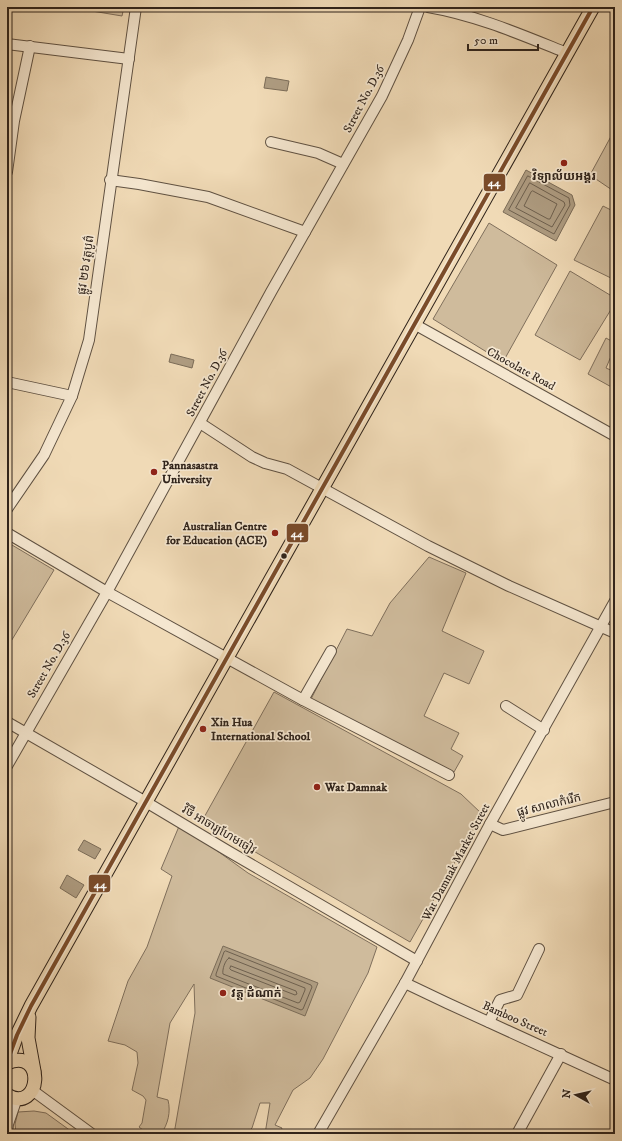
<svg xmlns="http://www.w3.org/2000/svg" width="622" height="1141" font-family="'IM FELL DW Pica','Noto Sans Khmer',serif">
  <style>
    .green { fill: #cfbb9c; stroke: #7f6f5c }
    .water { fill: #ae9c81; stroke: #7b6c58 }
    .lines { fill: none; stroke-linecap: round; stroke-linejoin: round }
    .shore { stroke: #6e604e; stroke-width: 1 }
    .minor-casing { stroke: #5f5142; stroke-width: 12 }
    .major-casing { stroke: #2f231b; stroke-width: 15 }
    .minor { stroke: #f5e7d0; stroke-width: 10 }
    .major { stroke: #f0dab6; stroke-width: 13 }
    .bus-1-casing { stroke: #f5e7d0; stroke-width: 7 }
    .bus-1 { stroke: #7a4b2a; stroke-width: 4 }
    .poi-dot { fill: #8f2418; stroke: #f5e7d0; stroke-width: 1.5 }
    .bus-dot { fill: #2f231b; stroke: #f5e7d0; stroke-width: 1.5 }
    .labels { text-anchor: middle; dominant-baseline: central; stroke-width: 3.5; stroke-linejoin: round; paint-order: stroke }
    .street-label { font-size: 12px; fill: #2f231b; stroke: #f5e7d0 }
    .poi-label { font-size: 12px; font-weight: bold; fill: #2f231b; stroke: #f5e7d0; text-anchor: start }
    .line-badge { stroke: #f5e7d0; stroke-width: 1.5 }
    .badge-label { font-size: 11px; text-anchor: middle; font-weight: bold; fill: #fff }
  </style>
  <rect width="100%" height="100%" fill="#f0dab6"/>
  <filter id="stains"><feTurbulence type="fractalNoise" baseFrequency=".005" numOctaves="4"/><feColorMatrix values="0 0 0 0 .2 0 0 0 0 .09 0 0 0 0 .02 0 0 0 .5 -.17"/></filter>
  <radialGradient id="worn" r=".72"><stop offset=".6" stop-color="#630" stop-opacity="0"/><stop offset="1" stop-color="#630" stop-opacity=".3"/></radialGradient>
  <!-- green -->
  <g class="green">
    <path d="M 92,7 L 124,7 L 122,16 L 92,11 Z"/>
    <path d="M 615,129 L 615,192 L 590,175 Z"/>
    <path d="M 603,206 L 615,212 L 615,280 L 574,260 Z"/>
    <path d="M 489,223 L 557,265 L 503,362 L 433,319 Z"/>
    <path d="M 570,271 L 615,298 L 615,303 L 580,360 L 535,335 Z"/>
    <path d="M 606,338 L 615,343 L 615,347 L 606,368 L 615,372 L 615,389 L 588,374 Z"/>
    <path d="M 7,542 L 54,570 L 7,648 Z"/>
    <path d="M 429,557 L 466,573 L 442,631 L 484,651 L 469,684 L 444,673 L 424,716 L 459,733 L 451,749 L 463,756 L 454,772 L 311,699 L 347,629 L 372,636 L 390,603 Z"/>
    <path d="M 274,692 L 461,794 L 482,814 L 410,942 L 202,821 Z"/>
    <path d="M 180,824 L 248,873 L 377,947 L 368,973 L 323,1059 L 310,1078 L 293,1090 L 275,1125 L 282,1128 L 280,1134 L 265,1134 L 270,1103 L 260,1103 L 252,1128 L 246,1134 L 174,1134 L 195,1013 L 194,984 L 170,1023 L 157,1097 L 168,1100 C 171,1112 168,1124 161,1134 L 156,1134 L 154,1132 L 148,1134 L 139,1127 L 142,1123 L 146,1100 L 143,1096 L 132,1090 L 138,1063 L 137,1052 L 125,1045 L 108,1041 L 128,981 L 147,947 L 172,876 L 161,869 Z"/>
    <path d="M 34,1111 L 46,1113 L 75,1134 L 16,1134 L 15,1124 L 18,1112 Z"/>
  </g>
  <!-- water -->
  <g class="water">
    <path d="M 266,77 L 289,81 L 287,91 L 264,88 Z"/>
    <path d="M 526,170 L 572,195 L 575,205 L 556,241 L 503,212 Z"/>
    <path d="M 171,354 L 194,360 L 192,368 L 169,362 Z"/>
    <path d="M 84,840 L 101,849 L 95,859 L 78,850 Z"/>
    <path d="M 67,875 L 84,885 L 76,898 L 60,888 Z"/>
    <path d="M 223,946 L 318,983 L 305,1016 L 210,978 Z"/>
  </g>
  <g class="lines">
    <!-- shore -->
    <g class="shore">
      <path d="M 528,176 L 569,198 L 570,205 L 554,234 L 509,210 Z"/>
      <path d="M 530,183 L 564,202 L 565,205 L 552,227 L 516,208 Z"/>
      <path d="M 533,191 L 557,204 L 550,219 L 548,219 L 524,206 L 531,192 Z"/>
      <path d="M 226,951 L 311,985 L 312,987 L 303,1009 L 301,1010 L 216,976 L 216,974 L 224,952 Z"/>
      <path d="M 229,958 L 305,988 L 305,990 L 300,1002 L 298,1003 L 223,974 C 222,970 225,960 229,958 Z"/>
      <path d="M 231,966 L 296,991 L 297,994 L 295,995 L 231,970 L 230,969 Z"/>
    </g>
    <defs>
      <g id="minor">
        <path d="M 428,7 C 476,15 522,35 567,53"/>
        <path d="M 7,44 L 129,59"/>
        <path d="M 271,142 L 318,153 L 343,164"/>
        <path d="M 7,172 L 14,121 L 30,46"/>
        <path d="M 110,180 L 139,184 L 208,197 L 305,232"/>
        <path d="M 414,324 L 615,436"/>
        <path d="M 7,382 L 72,396"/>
        <path d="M 200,423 L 252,457 L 265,463 L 287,469 L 428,546 L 509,586 L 615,633"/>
        <path d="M 7,509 L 44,455 L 72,396 L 89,340 L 136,7"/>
        <path d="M 7,533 L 107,592 L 303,700 L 449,775"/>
        <path d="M 303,700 L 331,651"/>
        <path d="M 506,706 L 544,730"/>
        <path d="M 7,722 L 146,802 L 228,851 L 417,961"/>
        <path d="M 7,766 L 107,592 L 271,292 L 382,96 L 408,40 L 420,7"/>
        <path d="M 490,824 L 503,830 L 615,802"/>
        <path d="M 405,983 L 447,1003 L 615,1080"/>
        <path d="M 489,1022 L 500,1000 L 517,995 L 539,949"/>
        <path d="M 32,1090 L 92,1134"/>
        <path d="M 7,1134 L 8,1124 L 17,1098"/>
        <path d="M 318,1134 L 405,983 L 490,824 L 615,601"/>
        <path d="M 517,1134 L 561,1054"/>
      </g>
      <g id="major">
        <path d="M 29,1017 L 28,1038 L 34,1071"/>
        <path d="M 7,1062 L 17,1035 L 31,1006 L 593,7"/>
        <path d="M 7,1063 C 47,1046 41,1115 7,1095"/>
      </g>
    </defs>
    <!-- minor casing -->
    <use href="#minor" class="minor-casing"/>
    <!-- major casing -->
    <use href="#major" class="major-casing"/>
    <!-- minor -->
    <use href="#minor" class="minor"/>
    <!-- major -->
    <use href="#major" class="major"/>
    <defs>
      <path id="bus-1" d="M 7,1062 L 17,1035 L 31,1006 L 593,7"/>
    </defs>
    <!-- bus-1 casing -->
    <use href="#bus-1" class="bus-1-casing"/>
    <!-- bus-1 -->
    <use href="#bus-1" class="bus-1"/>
  </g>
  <!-- markers -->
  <g class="poi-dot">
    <circle cx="564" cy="163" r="4"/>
    <circle cx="154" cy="472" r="4"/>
    <circle cx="275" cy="533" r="4"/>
    <circle cx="203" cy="729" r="4"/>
    <circle cx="317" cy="787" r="4"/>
    <circle cx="223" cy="993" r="4"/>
  </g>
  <circle class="bus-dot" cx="284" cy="556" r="3.5"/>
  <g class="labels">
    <!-- street labels -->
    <g class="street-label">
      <text transform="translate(364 99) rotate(-62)">Street No. D.36</text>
      <text transform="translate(86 265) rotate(-82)">ផ្លូវ ២៦ វត្តបូព៌</text>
      <text transform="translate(521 369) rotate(29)">Chocolate Road</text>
      <text transform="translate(207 383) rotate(-62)">Street No. D.36</text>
      <text transform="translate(49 665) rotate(-60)">Street No. D.36</text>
      <text transform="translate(549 805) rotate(-14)">ផ្លូវ សាលាកំរើក</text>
      <text transform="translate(219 830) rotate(31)">វិថី អាចារ្យហែមចៀវ</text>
      <text transform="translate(456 862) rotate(-62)">Wat Damnak Market Street</text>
      <text transform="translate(515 1019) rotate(24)">Bamboo Street</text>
    </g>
    <!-- poi labels -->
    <g class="poi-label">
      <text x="564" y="176" text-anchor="middle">វិទ្យាល័យអង្គរ</text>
      <text x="162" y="465">Pannasastra<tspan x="162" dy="14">University</tspan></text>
      <text x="267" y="526" text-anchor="end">Australian Centre<tspan x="267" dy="14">for Education (ACE)</tspan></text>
      <text x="211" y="722">Xin Hua<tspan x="211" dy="14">International School</tspan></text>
      <text x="325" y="787">Wat Damnak</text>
      <text x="231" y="993">វត្ត ដំំណាក់</text>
    </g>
  </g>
  <g class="line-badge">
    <rect x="483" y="173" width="23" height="19" rx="4" fill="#7a4b2a"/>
    <rect x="286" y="523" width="23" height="20" rx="4" fill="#7a4b2a"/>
    <rect x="88" y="874" width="23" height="19" rx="4" fill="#7a4b2a"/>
  </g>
  <g class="badge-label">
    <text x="494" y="186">44</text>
    <text x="297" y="537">44</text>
    <text x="100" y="888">44</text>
  </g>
  <!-- margin -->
  <rect width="622" height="1141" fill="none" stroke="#f0dab6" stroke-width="24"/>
  <rect x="8" y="8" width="606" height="1125" fill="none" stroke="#2f231b" stroke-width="2"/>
  <rect x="12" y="12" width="598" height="1117" fill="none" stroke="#2f231b"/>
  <!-- north arrow -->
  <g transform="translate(576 1095) rotate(278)" stroke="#f5e7d0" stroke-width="3" paint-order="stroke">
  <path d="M0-3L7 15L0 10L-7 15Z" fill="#2f231b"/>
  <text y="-6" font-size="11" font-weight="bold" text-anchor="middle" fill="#2f231b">N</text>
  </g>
  <!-- scale -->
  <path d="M468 44v6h70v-6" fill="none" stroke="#2f231b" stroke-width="2"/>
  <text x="474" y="44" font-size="12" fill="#2f231b" stroke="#f5e7d0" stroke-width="3" paint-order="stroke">50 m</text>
  <rect width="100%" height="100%" filter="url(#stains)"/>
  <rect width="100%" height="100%" fill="url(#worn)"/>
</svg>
